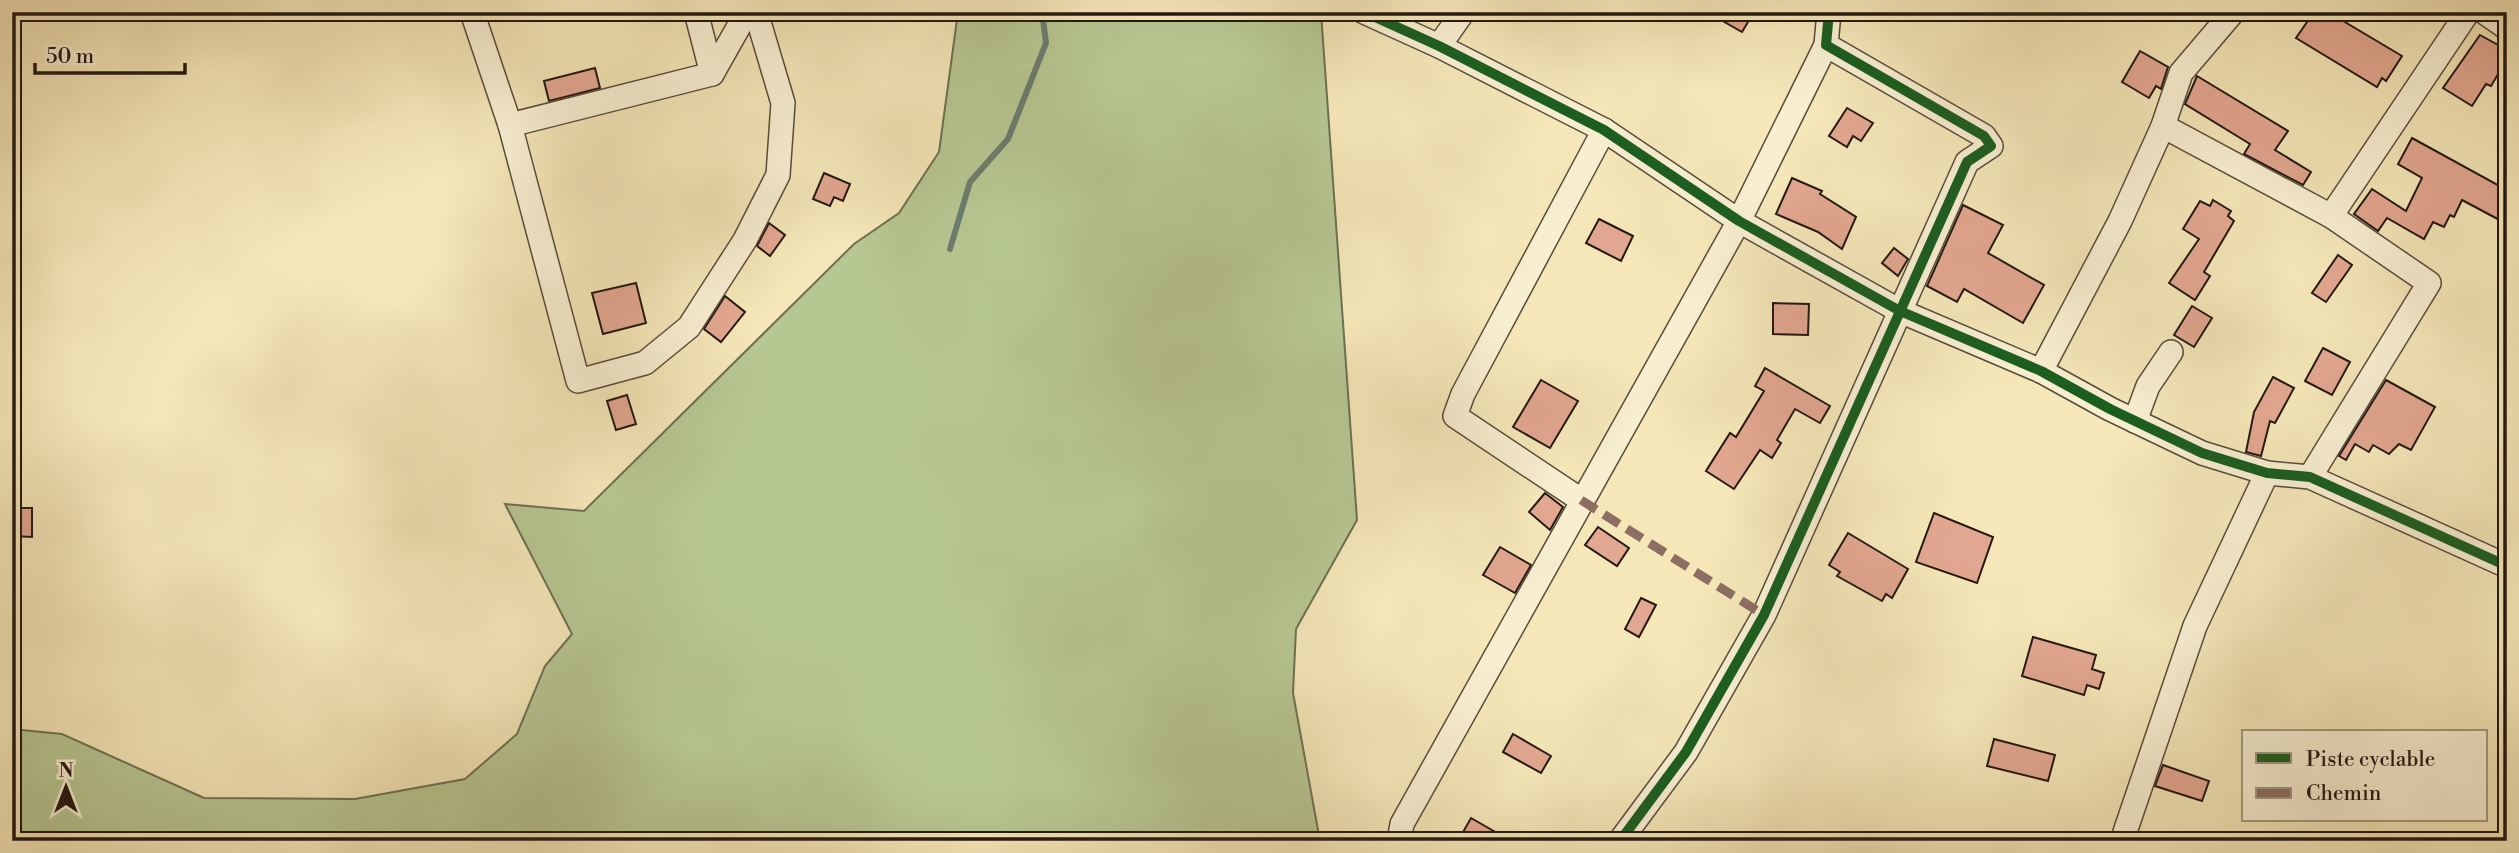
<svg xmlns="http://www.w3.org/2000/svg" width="2519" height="853" font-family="'Libre Bodoni',serif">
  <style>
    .green { fill: #b7c792; stroke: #6d7052; stroke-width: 2 }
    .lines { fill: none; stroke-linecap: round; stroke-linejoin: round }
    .stream { stroke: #6c7d6f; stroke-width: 6 }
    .building { fill: #e2a790; stroke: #231813; stroke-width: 2 }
    .street-casing { stroke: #584c3c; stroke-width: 26 }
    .street { stroke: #f8efd1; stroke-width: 23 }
    .quiet { stroke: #8d6e63; stroke-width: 9; stroke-dasharray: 18 9; stroke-linecap: butt }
    .cycleway-casing { stroke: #f8efd1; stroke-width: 15 }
    .cycleway { stroke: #1b5e20; stroke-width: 10 }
  </style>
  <rect width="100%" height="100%" fill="#f5e7b8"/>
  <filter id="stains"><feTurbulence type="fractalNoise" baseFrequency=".00286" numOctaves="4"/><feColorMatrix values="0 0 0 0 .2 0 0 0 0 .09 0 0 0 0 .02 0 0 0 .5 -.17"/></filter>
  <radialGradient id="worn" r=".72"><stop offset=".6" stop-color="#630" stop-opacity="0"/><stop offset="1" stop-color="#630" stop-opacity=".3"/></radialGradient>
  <!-- green -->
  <path class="green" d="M 958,12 L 1321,12 L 1357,520 L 1296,629 L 1293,693 L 1320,841 L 12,841 L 12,729 L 62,734 L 204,798 L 355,799 L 465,779 L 517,734 L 545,666 L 572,634 L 505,504 L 584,511 L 854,244 L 899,213 L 939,152 Z"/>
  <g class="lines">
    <!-- stream -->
    <path class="stream" d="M 950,249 L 970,182 L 1008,139 L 1046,43 L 1042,12"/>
  </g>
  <!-- building -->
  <g class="building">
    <path d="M 1707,12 L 1754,12 L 1742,32 Z"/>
    <path d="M 2314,12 L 2328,12 L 2402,56 L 2386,81 L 2382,78 L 2377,87 L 2296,38 Z"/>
    <path d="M 2480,35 L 2507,50 L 2507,59 L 2491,86 L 2486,84 L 2472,106 L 2443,88 Z"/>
    <path d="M 2140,51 L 2168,67 L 2161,89 L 2156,86 L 2149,98 L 2122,82 Z"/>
    <path d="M 595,68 L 600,88 L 549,101 L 544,81 Z"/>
    <path d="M 2197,76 L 2288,131 L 2275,150 L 2311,172 L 2303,185 L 2244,154 L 2250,144 L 2185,104 Z"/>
    <path d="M 1847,108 L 1873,123 L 1861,141 L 1853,136 L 1847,147 L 1829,136 Z"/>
    <path d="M 2412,138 L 2507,190 L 2507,224 L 2462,200 L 2454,217 L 2450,215 L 2444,227 L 2433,222 L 2424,239 L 2387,218 L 2378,231 L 2354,214 L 2372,189 L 2406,211 L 2422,178 L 2398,164 Z"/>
    <path d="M 824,173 L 850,184 L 843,201 L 834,197 L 830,206 L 813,199 Z"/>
    <path d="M 1792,178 L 1822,191 L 1820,194 L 1856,217 L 1842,249 L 1818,232 L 1776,214 Z"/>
    <path d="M 2213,200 L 2231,211 L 2228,216 L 2234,221 L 2204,272 L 2210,276 L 2195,300 L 2169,283 L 2199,239 L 2183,229 L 2200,201 L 2210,206 Z"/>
    <path d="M 1963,205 L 2003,225 L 1988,253 L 2044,285 L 2023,323 L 1964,289 L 1957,302 L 1927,286 Z"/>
    <path d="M 1599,219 L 1633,236 L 1621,261 L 1586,243 Z"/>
    <path d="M 769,223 L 785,235 L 770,256 L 757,246 Z"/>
    <path d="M 1894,248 L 1908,259 L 1898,276 L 1882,263 Z"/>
    <path d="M 2338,255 L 2352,265 L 2326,302 L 2312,293 Z"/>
    <path d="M 636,283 L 646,323 L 603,334 L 592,293 Z"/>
    <path d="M 725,296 L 745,312 L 721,342 L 704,329 Z"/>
    <path d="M 1773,303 L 1809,304 L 1808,335 L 1773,334 Z"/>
    <path d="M 2192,306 L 2212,318 L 2194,347 L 2174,335 Z"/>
    <path d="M 2323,348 L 2350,362 L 2332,395 L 2305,381 Z"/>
    <path d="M 1765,368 L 1830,406 L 1820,423 L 1795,409 L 1777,440 L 1781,443 L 1772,458 L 1760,450 L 1734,489 L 1706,471 L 1730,433 L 1736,437 L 1764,391 L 1755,386 Z"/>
    <path d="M 2273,377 L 2294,388 L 2275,423 L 2270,421 L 2261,456 L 2246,452 L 2254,412 Z"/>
    <path d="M 1541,380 L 1578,401 L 1550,448 L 1513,427 Z"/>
    <path d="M 2386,380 L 2435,407 L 2411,450 L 2399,444 L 2389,454 L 2373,445 L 2369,452 L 2355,444 L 2346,460 L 2339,456 Z"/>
    <path d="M 627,395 L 636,424 L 616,430 L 607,401 Z"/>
    <path d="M 1545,493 L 1563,507 L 1550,530 L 1529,512 Z"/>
    <path d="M 12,508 L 32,508 L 32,537 L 12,536 Z"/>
    <path d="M 1934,513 L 1993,537 L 1977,583 L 1916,562 Z"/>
    <path d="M 1598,527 L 1629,548 L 1617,566 L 1585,545 Z"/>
    <path d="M 1848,533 L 1908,569 L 1892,598 L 1886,594 L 1882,601 L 1837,576 L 1840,572 L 1829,565 Z"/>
    <path d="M 1500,547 L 1531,565 L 1515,593 L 1483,575 Z"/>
    <path d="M 1641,598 L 1656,605 L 1639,637 L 1625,629 Z"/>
    <path d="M 2033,637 L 2096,655 L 2092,669 L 2104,673 L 2099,689 L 2087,685 L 2084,695 L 2022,676 Z"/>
    <path d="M 1513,734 L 1551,756 L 1541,773 L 1503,752 Z"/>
    <path d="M 1994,739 L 2055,755 L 2048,781 L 1987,766 Z"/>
    <path d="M 2163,765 L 2209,781 L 2202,801 L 2155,786 Z"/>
    <path d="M 1471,818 L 1511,841 L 1458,841 Z"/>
  </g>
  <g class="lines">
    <defs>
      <g id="street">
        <path d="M 472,12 L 510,125 L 578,381 L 645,363 L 689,327 L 745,240 L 778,175 L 783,103 L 756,12"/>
        <path d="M 696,12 L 712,74"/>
        <path d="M 1364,12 L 1439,46 L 1604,130 L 1739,221 L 1900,311 L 2041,371 L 2110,409 L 2202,453 L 2267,473 L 2310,477 L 2507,566"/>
        <path d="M 2484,12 L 2507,28"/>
        <path d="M 1439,46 L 1463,12"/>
        <path d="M 510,125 L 712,74 L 747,12"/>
        <path d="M 2163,126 L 2331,216 L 2429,283 L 2310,477"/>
        <path d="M 2331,216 L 2468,12"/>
        <path d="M 2041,371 L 2120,221 L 2163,126 L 2181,73 L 2233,12"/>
        <path d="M 2135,421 L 2148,386 L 2171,352"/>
        <path d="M 1581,500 L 1455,416 L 1463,394 L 1604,130"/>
        <path d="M 2125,832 L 2195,626 L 2267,473"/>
        <path d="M 1399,841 L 1402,824 L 1739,221 L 1826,45"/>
        <path d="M 1620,841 L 1686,752 L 1764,615 L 1967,162 L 1991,146 L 1984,136 L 1826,45 L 1829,12"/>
      </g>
    </defs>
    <!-- street casing -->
    <use href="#street" class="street-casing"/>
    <!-- street -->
    <use href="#street" class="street"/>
    <!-- quiet -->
    <path class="quiet" d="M 1581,500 L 1764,615"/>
    <defs>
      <g id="cycleway">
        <path d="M 1364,12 L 1439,46 L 1604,130 L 1739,221 L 1900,311 L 2041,371 L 2110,409 L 2202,453 L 2267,473 L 2310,477 L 2507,566"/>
        <path d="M 1620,841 L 1686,752 L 1764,615 L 1967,162 L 1991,146 L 1984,136 L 1826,45 L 1829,12"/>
      </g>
    </defs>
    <!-- cycleway casing -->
    <use href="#cycleway" class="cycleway-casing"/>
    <!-- cycleway -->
    <use href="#cycleway" class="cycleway"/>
  </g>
  <!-- margin -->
  <rect width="2519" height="853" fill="none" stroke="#f5e7b8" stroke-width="42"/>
  <rect x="14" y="14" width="2491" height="825" fill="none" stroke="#231813" stroke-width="3.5"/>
  <rect x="21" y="21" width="2477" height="811" fill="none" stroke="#231813" stroke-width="2"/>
  <!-- legend -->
  <rect x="2242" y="730" width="245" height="91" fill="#f8efd1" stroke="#a39985" stroke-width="2"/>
  <rect x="2256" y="753" width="35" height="10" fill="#1b5e20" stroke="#a39985" stroke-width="2"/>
  <text x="2306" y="766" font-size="21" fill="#231813">Piste cyclable</text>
  <rect x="2256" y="788" width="35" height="10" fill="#8d6e63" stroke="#a39985" stroke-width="2"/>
  <text x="2306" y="800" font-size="21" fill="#231813">Chemin</text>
  <!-- north arrow -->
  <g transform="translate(66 787)" stroke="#f8efd1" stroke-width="5" paint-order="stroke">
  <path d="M0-5L12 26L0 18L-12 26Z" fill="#231813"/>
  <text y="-10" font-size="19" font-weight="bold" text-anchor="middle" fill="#231813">N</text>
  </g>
  <!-- scale -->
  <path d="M35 63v10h150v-10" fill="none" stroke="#231813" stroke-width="3.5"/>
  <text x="46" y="63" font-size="21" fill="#231813" stroke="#f8efd1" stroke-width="5" paint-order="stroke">50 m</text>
  <rect width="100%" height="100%" filter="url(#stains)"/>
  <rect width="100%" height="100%" fill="url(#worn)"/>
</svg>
